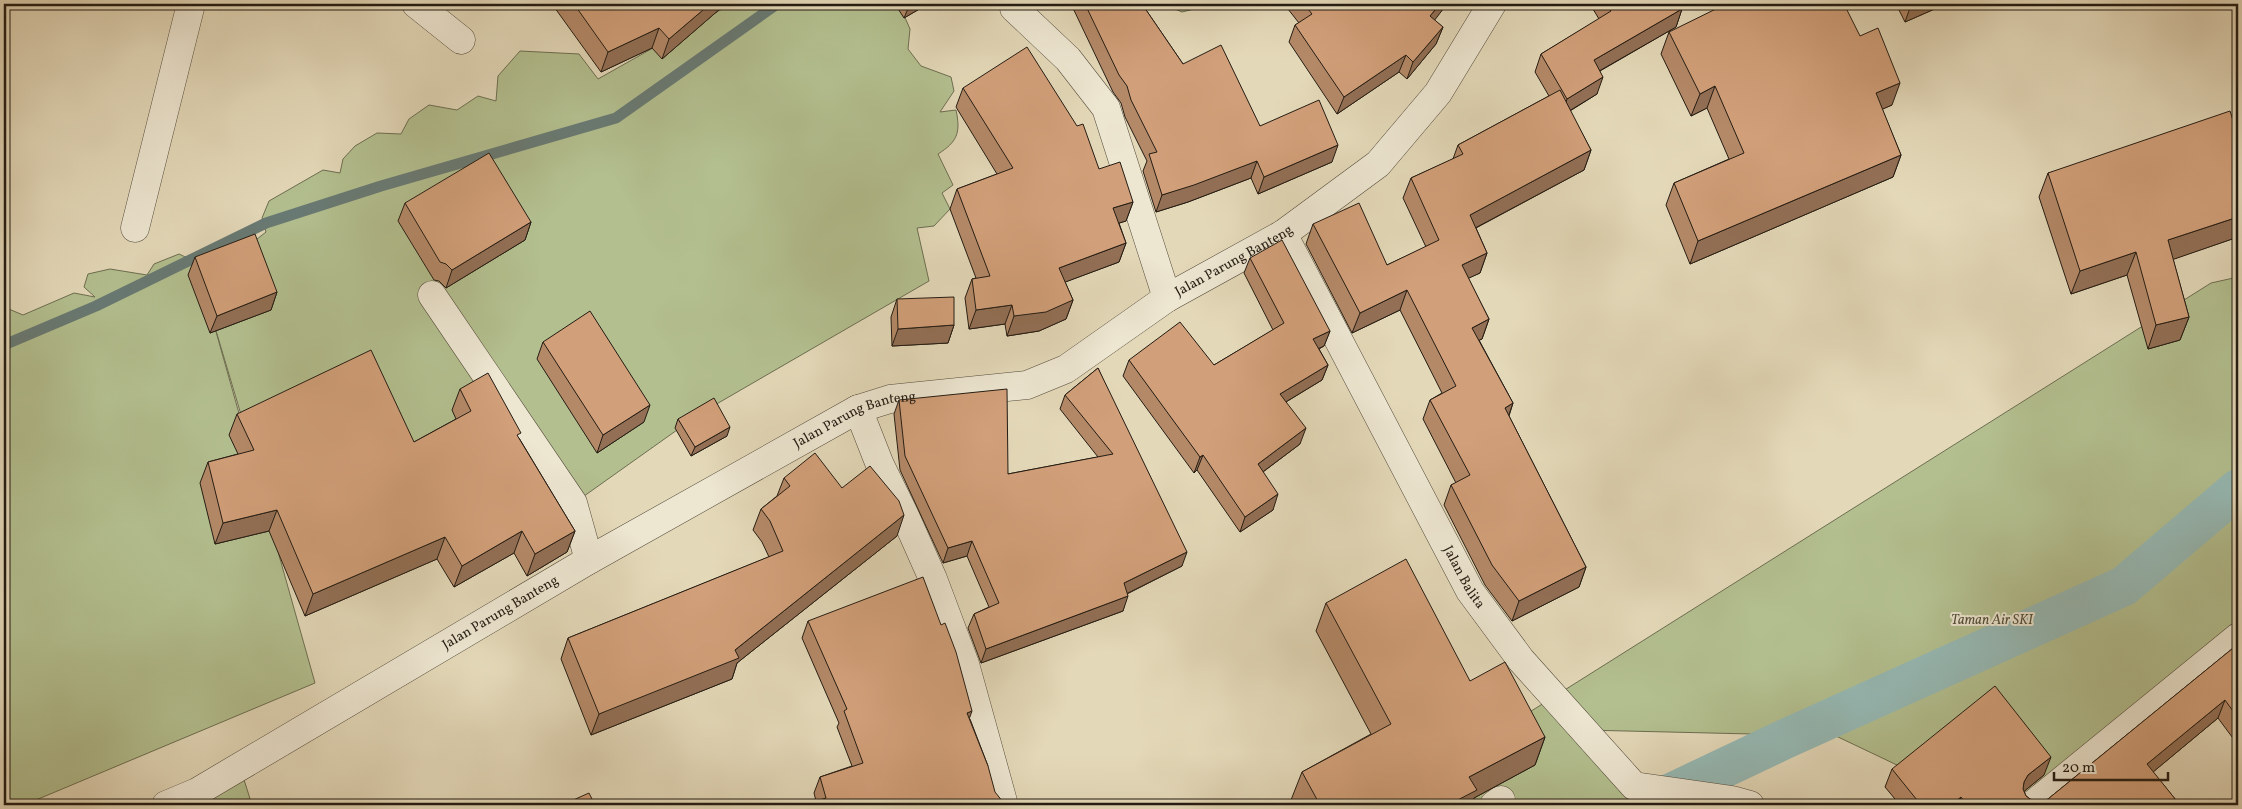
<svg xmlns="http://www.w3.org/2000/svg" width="2242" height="809" font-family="Vollkorn,serif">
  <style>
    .green { fill: #b3bf8f; stroke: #6c6e51 }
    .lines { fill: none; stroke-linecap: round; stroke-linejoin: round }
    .stream { stroke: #687a74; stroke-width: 11 }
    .canal { stroke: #96b9b4; stroke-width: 40 }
    .minor-casing { stroke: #544b3c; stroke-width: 29 }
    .minor { stroke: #ede6d1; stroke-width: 28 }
    .wall { fill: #b48968; stroke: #241c13 }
    .shaded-wall { fill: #926f55; stroke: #241c13 }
    .building { fill: #d19f79; stroke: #241c13 }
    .labels { text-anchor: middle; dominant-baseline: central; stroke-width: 4; stroke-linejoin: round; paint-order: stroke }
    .street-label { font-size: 14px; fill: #241c13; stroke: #ede6d1 }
    .park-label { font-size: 14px; font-style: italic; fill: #4f4d38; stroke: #ede6d1 }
  </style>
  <rect width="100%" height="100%" fill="#e3d8b8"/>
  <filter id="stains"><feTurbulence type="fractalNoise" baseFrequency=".004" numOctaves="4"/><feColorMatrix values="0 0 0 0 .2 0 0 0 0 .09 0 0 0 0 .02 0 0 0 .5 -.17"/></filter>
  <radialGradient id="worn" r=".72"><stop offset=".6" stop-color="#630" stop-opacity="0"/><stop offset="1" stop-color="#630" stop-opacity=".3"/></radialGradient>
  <!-- green -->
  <g class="green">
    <path d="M 731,4 L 899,4 L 910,29 L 908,49 L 921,66 L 951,77 L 954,91 L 940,112 L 956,110 C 961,133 957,142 938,154 L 953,185 L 942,193 L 950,209 L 934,226 L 917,228 L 929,281 L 701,413 L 463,582 L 390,418 L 248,438 L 211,314 L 315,683 L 24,805 L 4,805 L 4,307 L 23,315 L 74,293 L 95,297 L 84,287 L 88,274 L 110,269 L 147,275 L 154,264 L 179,254 L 196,262 L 252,243 L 266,232 L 262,218 L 269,201 L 323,170 L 340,173 L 343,159 L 355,146 L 377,133 L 401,134 L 409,119 L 429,105 L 457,110 L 478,96 L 496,101 L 498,76 L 520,51 L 579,54 L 598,79 Z"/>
    <path d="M 1169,4 L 1209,4 L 1206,6 L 1182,12 L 1168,6 Z"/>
    <path d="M 2238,277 L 2238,645 L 2032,805 L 1981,805 L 1836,736 L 1584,730 L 1637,783 L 1690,805 L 1382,805 L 2211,283 Z"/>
    <path d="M 240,767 L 252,805 L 156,805 Z"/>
  </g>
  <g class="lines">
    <!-- stream -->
    <path class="stream" d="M 4,345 L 96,306 L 266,223 L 381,186 L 616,118 L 777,4"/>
    <!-- canal -->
    <path class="canal" d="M 1646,805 L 1785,739 L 2124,586 L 2238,489"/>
    <defs>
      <g id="minor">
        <path d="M 416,4 L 461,40"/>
        <path d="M 1014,8 L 1068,59 L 1106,108 L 1167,298"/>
        <path d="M 135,228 L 191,4"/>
        <path id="s1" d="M 1283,234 L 1470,591 L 1521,660 L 1634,786 L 1732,800 L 1750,805"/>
        <path d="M 432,295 L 573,503 L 589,560"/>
        <path d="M 858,409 L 880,465 L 905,516 L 933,579 L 965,664 L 1004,805"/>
        <path id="s2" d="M 166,805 L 197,792 L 589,560 L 858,409 L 890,399 L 1027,385 L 1066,369 L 1167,298 L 1283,234 L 1378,164 L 1438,93 L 1492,4"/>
        <path d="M 1494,805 L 1501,800"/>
        <path d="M 2032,805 L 2238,637"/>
      </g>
    </defs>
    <!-- minor casing -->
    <use href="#minor" class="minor-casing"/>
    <!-- minor -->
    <use href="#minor" class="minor"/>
  </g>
  <!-- wall -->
  <g class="wall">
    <path d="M 552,4 L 723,4 L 721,8 L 662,59 L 652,48 L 601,72 Z"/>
    <path d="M 895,4 L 928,4 L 904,18 Z"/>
    <path d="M 1071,4 L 1142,4 L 1183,64 L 1260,126 L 1332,162 L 1258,194 L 1251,178 L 1188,202 L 1156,212 L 1143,171 L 1147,161 L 1125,117 L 1121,103 L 1113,92 Z"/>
    <path d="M 1284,4 L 1447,4 L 1434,20 L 1443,27 L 1436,44 L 1407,79 L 1399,72 L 1337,114 L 1289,42 L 1295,25 L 1299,23 Z"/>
    <path d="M 1590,4 L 1679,4 L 1682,9 L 1676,27 L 1600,71 L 1597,94 L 1570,111 L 1591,150 L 1584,170 L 1476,228 L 1487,253 L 1480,273 L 1468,278 L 1489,319 L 1482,339 L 1479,340 L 1513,403 L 1509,416 L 1586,567 L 1579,587 L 1512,621 L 1485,585 L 1444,505 L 1451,485 L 1456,483 L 1423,419 L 1430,400 L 1442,393 L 1400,310 L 1352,333 L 1306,244 L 1313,224 L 1387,265 L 1426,247 L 1403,198 L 1411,178 L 1453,159 L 1458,145 L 1549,96 L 1535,72 L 1541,54 L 1599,19 Z"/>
    <path d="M 1896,4 L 1946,4 L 1905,22 Z"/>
    <path d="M 1669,32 L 1892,105 L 1882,109 L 1901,155 L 1893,177 L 1690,264 L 1666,205 L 1674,183 L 1729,159 L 1707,108 L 1691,116 L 1661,54 Z"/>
    <path d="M 963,88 L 1099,169 L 1133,202 L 1126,221 L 1119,223 L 1126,243 L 1119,262 L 1065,282 L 1073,300 L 1066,319 L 1039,331 L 1007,336 L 1005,324 L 969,329 L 965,298 L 972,279 L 976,278 L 950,209 L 957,189 L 997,174 L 956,107 Z"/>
    <path d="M 2238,136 L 2238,237 L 2173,259 L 2189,317 L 2180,340 L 2148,349 L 2127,275 L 2071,294 L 2039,197 L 2048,173 Z"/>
    <path d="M 405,203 L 531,222 L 525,240 L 446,288 L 439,281 L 434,280 L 398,221 Z"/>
    <path d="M 195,257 L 277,292 L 271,310 L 210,333 L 188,275 Z"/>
    <path d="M 1250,258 L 1330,331 L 1324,346 L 1319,349 L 1328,365 L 1322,380 L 1286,402 L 1300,444 L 1263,472 L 1273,510 L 1240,532 L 1197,470 L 1194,473 L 1123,376 L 1129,360 L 1214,365 L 1273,330 L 1244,273 Z"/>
    <path d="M 897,299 L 954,325 L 948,343 L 892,346 L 891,317 Z"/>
    <path d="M 543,342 L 644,422 L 597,453 L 537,359 Z"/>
    <path d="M 1098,368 L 1182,566 L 1127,594 L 1123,611 L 981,663 L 968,628 L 974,614 L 989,607 L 967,556 L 943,563 L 900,470 L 894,414 L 899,400 L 1008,474 L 1098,457 L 1060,409 L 1065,395 Z"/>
    <path d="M 460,389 L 519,438 L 575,531 L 567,552 L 527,576 L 514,553 L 454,587 L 437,559 L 305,616 L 269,531 L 215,544 L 200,483 L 208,462 L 238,454 L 229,435 L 237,414 L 414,442 L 456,419 L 452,410 Z"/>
    <path d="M 678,419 L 727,436 L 691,456 L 675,428 Z"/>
    <path d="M 784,478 L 842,488 L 897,536 L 737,663 L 732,679 L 591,735 L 561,659 L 568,638 L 769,557 L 762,542 L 753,530 L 761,509 L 777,496 Z"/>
    <path d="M 1326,603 L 1470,681 L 1545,737 L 1535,765 L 1474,798 L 1471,805 L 1294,805 L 1291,800 L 1302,772 L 1371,734 L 1316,631 Z"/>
    <path d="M 808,621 L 970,719 L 988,766 L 816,801 L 814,793 L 820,777 L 852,766 L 837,727 L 839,723 L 802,638 Z"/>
    <path d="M 2238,644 L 2238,745 L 2218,718 L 2153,772 L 2180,805 L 1900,805 L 1885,787 L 1892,769 L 2044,775 L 2024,791 L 2026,796 L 2033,801 L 2041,802 L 2048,799 Z"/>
  </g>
  <!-- shaded-wall -->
  <g class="shaded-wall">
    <path d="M 710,4 L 723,4 L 721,8 L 662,59 L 669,39 Z"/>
    <path d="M 910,4 L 928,4 L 904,18 Z"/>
    <path d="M 1440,4 L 1447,4 L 1424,34 L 1430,16 Z"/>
    <path d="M 1913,4 L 1946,4 L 1905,22 L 1911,5 Z"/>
    <path d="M 1682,9 L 1676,27 L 1587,78 L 1594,60 Z"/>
    <path d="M 1443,27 L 1436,44 L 1407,79 L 1413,62 Z"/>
    <path d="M 659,28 L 652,48 L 601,72 L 608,52 Z"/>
    <path d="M 1406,55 L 1399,72 L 1337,114 L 1344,97 Z"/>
    <path d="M 1603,77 L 1597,94 L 1561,116 L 1567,99 Z"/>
    <path d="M 1900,83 L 1892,105 L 1867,116 L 1876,93 Z"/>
    <path d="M 1715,86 L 1707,108 L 1691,116 L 1700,94 Z"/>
    <path d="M 1338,145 L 1332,162 L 1258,194 L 1264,177 Z"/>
    <path d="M 1591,150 L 1584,170 L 1462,235 L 1470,215 Z"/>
    <path d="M 1901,155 L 1893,177 L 1690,264 L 1698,241 Z"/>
    <path d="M 1257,161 L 1251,178 L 1188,202 L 1156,212 L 1162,195 Z"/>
    <path d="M 1133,202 L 1126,221 L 1106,227 L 1113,208 Z"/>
    <path d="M 2238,217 L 2238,237 L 2160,264 L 2168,240 Z"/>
    <path d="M 531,222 L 525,240 L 446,288 L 452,270 Z"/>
    <path d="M 1126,243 L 1119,262 L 1052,287 L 1059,268 Z"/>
    <path d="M 2136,252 L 2127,275 L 2071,294 L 2080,271 Z"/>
    <path d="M 1487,253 L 1480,273 L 1454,285 L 1462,265 Z"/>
    <path d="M 1407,290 L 1400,310 L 1352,333 L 1360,313 Z"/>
    <path d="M 277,292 L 271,310 L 210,333 L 217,316 Z"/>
    <path d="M 1073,300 L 1066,319 L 1039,331 L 1007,336 L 1014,316 Z"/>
    <path d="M 1012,305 L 1005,324 L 969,329 L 976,310 Z"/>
    <path d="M 2189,317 L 2180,340 L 2148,349 L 2156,325 Z"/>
    <path d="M 1489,319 L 1482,339 L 1465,347 L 1472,328 Z"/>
    <path d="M 954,325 L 948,343 L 892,346 L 898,329 Z"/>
    <path d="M 1330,331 L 1324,346 L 1307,354 L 1313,339 Z"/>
    <path d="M 1328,365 L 1322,380 L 1274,409 L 1280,394 Z"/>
    <path d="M 1513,403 L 1506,423 L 1505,408 Z"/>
    <path d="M 650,405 L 644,422 L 597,453 L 603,435 Z"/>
    <path d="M 730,427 L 727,436 L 691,456 L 695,447 Z"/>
    <path d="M 1306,428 L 1300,444 L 1252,480 L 1258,464 Z"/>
    <path d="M 1203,455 L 1197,470 L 1194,473 L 1200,457 Z"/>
    <path d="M 1278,494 L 1273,510 L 1240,532 L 1245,517 Z"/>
    <path d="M 277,510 L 269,531 L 215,544 L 223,523 Z"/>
    <path d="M 904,515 L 897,536 L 737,663 L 732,679 L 591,735 L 599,714 L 735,650 Z"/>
    <path d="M 522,531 L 514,553 L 454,587 L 462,566 Z"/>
    <path d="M 575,531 L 567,552 L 527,576 L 535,554 Z"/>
    <path d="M 445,537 L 437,559 L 305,616 L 313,594 Z"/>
    <path d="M 972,541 L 967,556 L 943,563 L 948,548 Z"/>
    <path d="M 1187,552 L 1182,566 L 1118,598 L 1124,583 Z"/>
    <path d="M 1586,567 L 1579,587 L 1512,621 L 1519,601 Z"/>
    <path d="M 1128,596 L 1123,611 L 981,663 L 986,649 Z"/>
    <path d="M 2225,700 L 2218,718 L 2141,782 L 2147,764 Z"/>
    <path d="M 972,711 L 966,728 L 967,713 Z"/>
    <path d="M 1545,737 L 1535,765 L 1474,798 L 1471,805 L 1448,805 L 1469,777 Z"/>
    <path d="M 2051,757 L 2044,775 L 2022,793 L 2024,782 L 2028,775 Z"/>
    <path d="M 1961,797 L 1958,805 L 1951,805 Z"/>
  </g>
  <!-- building -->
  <g class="building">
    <path d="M 574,4 L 710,4 L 669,39 L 659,28 L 608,52 Z"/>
    <path d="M 1085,4 L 1142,4 L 1183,64 L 1221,45 L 1260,126 L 1319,100 L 1338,145 L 1264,177 L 1257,161 L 1194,185 L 1162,195 L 1149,154 L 1157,152 L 1131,100 L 1127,86 L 1119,75 Z"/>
    <path d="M 1304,4 L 1440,4 L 1430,16 L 1443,27 L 1413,62 L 1406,55 L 1344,97 L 1295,25 L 1312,14 Z"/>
    <path d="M 1607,4 L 1679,4 L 1682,9 L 1594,60 L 1603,77 L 1567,99 L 1541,54 L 1611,11 Z"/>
    <path d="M 1726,4 L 1844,4 L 1860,36 L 1878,28 L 1900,83 L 1876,93 L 1901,155 L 1698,241 L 1674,183 L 1744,153 L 1715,86 L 1700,94 L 1669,32 Z"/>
    <path d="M 1027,47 L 1077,126 L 1083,124 L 1099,169 L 1120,162 L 1133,202 L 1113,208 L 1126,243 L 1059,268 L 1073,300 L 1046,312 L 1014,316 L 1012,305 L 976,310 L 972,279 L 990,276 L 957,189 L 1013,168 L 963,88 Z"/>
    <path d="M 1560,90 L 1591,150 L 1470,215 L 1487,253 L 1462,265 L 1489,319 L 1472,328 L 1513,403 L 1505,408 L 1586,567 L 1519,601 L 1492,565 L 1451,485 L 1470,475 L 1430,400 L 1456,386 L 1407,290 L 1360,313 L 1313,224 L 1359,203 L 1387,265 L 1439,240 L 1411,178 L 1463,154 L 1458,145 Z"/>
    <path d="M 2230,111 L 2238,136 L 2238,217 L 2168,240 L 2189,317 L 2156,325 L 2136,252 L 2080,271 L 2048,173 Z"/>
    <path d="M 489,153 L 531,222 L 452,270 L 446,264 L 440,262 L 405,203 Z"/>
    <path d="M 255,234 L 277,292 L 217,316 L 195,257 Z"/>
    <path d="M 1282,240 L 1330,331 L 1313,339 L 1328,365 L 1280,394 L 1306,428 L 1258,464 L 1278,494 L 1245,517 L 1203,455 L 1200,457 L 1129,360 L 1180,322 L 1214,365 L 1284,323 L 1250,258 Z"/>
    <path d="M 954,297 L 954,325 L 898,329 L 897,299 Z"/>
    <path d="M 590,311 L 650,405 L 603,435 L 543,342 Z"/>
    <path d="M 371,350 L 414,442 L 471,411 L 460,389 L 488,373 L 521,433 L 517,435 L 575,531 L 535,554 L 522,531 L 462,566 L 445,537 L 313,594 L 277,510 L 223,523 L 208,462 L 254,450 L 237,414 Z"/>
    <path d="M 1098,368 L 1187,552 L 1124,583 L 1128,596 L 986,649 L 974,614 L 999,603 L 972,541 L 948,548 L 905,456 L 899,400 L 1007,389 L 1008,474 L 1113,454 L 1065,395 Z"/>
    <path d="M 714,398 L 730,427 L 695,447 L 678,419 Z"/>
    <path d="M 815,453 L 842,488 L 870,466 L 899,501 L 904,515 L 735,650 L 739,658 L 599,714 L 568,638 L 783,551 L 770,521 L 761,509 L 790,486 L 784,478 Z"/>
    <path d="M 1406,559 L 1470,681 L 1505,662 L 1545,737 L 1469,777 L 1477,790 L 1448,805 L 1430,805 L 1429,803 L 1425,805 L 1320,805 L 1302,772 L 1391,724 L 1326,603 Z"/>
    <path d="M 923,577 L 941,625 L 945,623 L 956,652 L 972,711 L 967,713 L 988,766 L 995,792 L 1003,802 L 1004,805 L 804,805 L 826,798 L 820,777 L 863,763 L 844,711 L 847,709 L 808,621 Z"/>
    <path d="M 2238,644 L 2238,718 L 2225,700 L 2147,764 L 2180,805 L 1967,805 L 1961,797 L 1951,805 L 1921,805 L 1892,769 L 1995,686 L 2051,757 L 2028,775 L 2024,782 L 2023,789 L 2026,796 L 2033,801 L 2041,802 L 2048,799 Z"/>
    <path d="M 589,793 L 595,805 L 562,805 Z"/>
  </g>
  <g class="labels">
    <!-- street labels -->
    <g class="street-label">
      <text stroke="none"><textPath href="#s2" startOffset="1211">Jalan Parung Banteng</textPath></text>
      <text stroke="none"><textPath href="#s2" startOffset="791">Jalan Parung Banteng</textPath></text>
      <text stroke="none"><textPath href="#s1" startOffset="388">Jalan Balita</textPath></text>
      <text stroke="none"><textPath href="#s2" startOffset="386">Jalan Parung Banteng</textPath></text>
    </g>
    <!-- park labels -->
    <g class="park-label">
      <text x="1992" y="620">Taman Air SKI</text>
    </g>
  </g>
  <!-- margin -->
  <rect width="2242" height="809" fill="none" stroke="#e3d8b8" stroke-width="20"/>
  <rect x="5" y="5" width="2232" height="799" fill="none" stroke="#241c13" stroke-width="2.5"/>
  <rect x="10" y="10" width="2222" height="789" fill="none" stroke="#241c13"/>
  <!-- scale -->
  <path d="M2054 772v8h114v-8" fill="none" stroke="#241c13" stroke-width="2.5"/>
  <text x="2062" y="772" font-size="15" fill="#241c13" stroke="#ede6d1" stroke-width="4" paint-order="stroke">20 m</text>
  <rect width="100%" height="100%" filter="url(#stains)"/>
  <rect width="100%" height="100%" fill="url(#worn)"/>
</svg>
